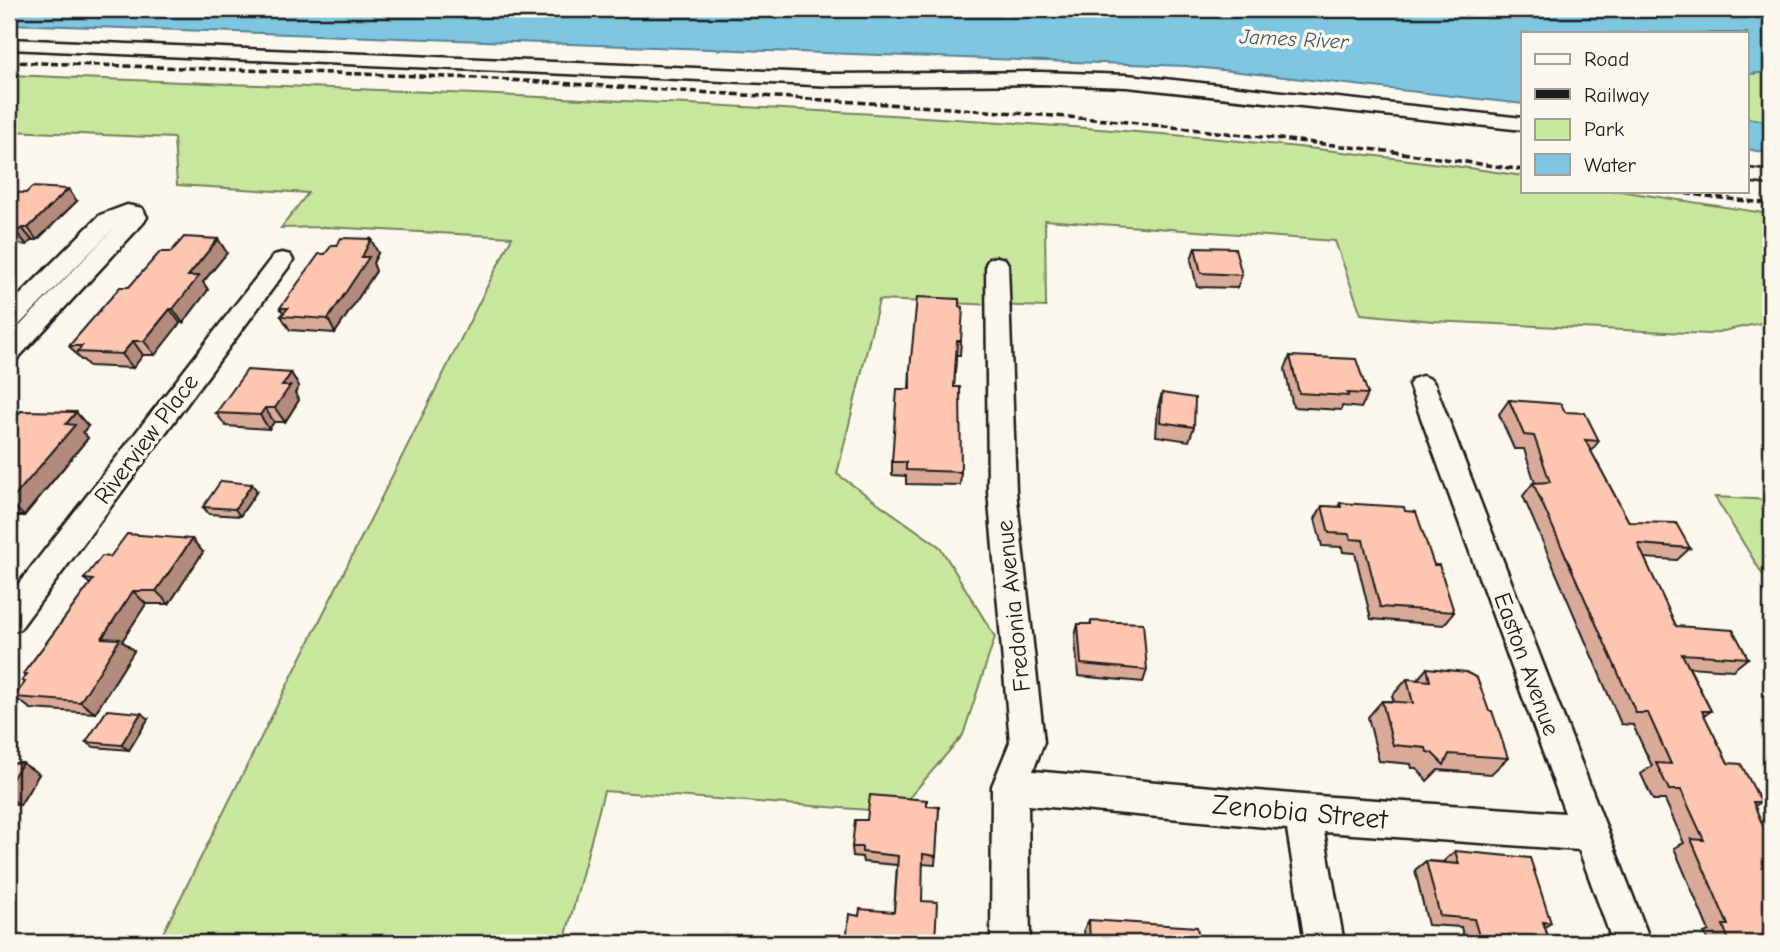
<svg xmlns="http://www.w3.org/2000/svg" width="1780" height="952" font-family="'Comic Neue',sans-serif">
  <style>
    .green { fill: #c9e69d; stroke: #72815c; stroke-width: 2 }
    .water { fill: #7fc6e0; stroke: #578292; stroke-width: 2 }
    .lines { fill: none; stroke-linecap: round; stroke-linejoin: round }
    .minor-casing { stroke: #1c1c1c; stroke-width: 5 }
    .minor { fill: #fbf7ec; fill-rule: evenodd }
    .rail { stroke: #1c1c1c; stroke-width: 3.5; stroke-dasharray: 7 3.5; stroke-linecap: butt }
    .wall { fill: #daaa98; stroke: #1c1c1c; stroke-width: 2 }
    .shaded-wall { fill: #b28b7c; stroke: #1c1c1c; stroke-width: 2 }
    .building { fill: #fec6b1; stroke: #1c1c1c; stroke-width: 2 }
    .labels { text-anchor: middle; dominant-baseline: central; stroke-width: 7; stroke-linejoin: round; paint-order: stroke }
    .far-water-label { font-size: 21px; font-style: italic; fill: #3f5861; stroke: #fbf7ec }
    .street-label { font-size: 24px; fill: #1c1c1c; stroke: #fbf7ec }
    .near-street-label { font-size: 28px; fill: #1c1c1c; stroke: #fbf7ec }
  </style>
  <rect width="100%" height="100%" fill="#fbf7ec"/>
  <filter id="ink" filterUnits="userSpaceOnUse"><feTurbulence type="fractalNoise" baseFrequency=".0143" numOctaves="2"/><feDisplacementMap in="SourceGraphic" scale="14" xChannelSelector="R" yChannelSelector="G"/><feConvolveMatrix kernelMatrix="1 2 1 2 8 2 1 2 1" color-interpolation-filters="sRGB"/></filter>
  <g filter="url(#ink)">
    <!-- green -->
    <g class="green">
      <path d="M 1771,72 L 1771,122 L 1747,118 L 1747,74 Z"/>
      <path d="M 9,75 C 273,86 537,95 801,110 C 1042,123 1284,139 1523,176 L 1523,191 L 1620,191 L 1771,214 L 1771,321 L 1709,334 L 1433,321 L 1361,314 L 1335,241 L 1045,220 L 1046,307 L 879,300 L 837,474 L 940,547 L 995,637 L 963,735 L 897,812 L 604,791 L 564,943 L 158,943 L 512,237 L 327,227 L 281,228 L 308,193 L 177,185 L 174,138 L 9,131 Z"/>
      <path d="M 1715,497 L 1771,500 L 1771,588 Z"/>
    </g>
    <!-- water -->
    <g class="water">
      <path d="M 9,9 L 1771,9 L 1771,72 L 1747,74 L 1747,33 L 1523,33 L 1523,104 L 1186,66 L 9,24 Z"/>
      <path d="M 1747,118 L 1771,122 L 1771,154 L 1747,149 Z"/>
    </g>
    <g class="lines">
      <defs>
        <g id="minor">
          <path d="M 9,39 L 835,74 L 1041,72 L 1127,75 L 1523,118 L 1523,130 L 1127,87 L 1041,84 L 835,86 L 9,49 Z"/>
          <path d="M 1747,169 L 1771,172 L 1771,184 L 1747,181 Z"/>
          <path d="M 127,205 L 142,208 L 147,217 L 144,222 L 18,358 L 9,361 L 9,337 L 119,223 L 18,326 L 9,328 L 9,306 L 100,215 Z"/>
          <path d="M 282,253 L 290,255 L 293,260 L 290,265 L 20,629 L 9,632 L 9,596 L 274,255 Z"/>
          <path d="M 997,257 L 1005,259 L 1008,264 L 1016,491 L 1044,742 L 1033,771 L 1303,795 L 1565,813 L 1409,385 L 1413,379 L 1422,376 L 1431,379 L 1435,385 L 1651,943 L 1613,943 L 1579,850 L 1324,832 L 1344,943 L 1305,943 L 1287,829 L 1028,805 L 1030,943 L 991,943 L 992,786 L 1010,742 L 988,491 L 986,264 L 989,259 Z"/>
        </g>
      </defs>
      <!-- minor casing -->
      <use href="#minor" class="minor-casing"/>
      <!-- minor -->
      <use href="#minor" class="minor"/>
      <!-- rail -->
      <g class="rail">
        <path d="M 9,62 L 478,78 L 949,108 L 1119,121 L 1395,152 L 1523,170"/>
        <path d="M 1665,191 L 1771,204"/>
      </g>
    </g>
    <!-- wall -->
    <g class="wall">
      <path d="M 9,192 L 77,201 L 37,240 L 32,240 L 27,245 L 9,243 Z"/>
      <path d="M 218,239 L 227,253 L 203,282 L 208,290 L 183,323 L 180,323 L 155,355 L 143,355 L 133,368 L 89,366 L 83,360 L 81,360 L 69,346 L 129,287 L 171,252 Z"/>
      <path d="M 1195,247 L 1242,275 L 1237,288 L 1197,287 L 1191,260 Z"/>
      <path d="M 378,253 L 373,263 L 376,271 L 335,333 L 290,330 L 281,316 L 284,313 L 280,308 L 325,254 Z"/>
      <path d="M 959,306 L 961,341 L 960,355 L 956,355 L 954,387 L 961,472 L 960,485 L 906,484 L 906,476 L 892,475 L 892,462 L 909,389 L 910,369 Z"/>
      <path d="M 1290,356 L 1368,394 L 1361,408 L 1342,406 L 1341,410 L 1293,407 L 1285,369 Z"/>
      <path d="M 291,373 L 299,386 L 295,393 L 299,400 L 285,422 L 274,422 L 269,429 L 226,426 L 216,413 Z"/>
      <path d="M 1162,393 L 1194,427 L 1189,441 L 1156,436 L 1158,407 Z"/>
      <path d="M 1509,400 L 1565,412 L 1599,441 L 1591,451 L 1629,522 L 1690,548 L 1677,560 L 1644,558 L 1676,626 L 1748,658 L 1733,670 L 1689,667 L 1711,711 L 1704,716 L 1728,763 L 1761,802 L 1755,806 L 1771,943 L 1709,943 L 1704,933 L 1709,931 L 1674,848 L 1684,843 L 1665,800 L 1653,800 L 1641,774 L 1652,766 L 1633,725 L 1621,724 L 1523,496 L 1533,483 L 1535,483 L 1524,449 L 1514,449 L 1499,414 Z"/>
      <path d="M 9,423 L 88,426 L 83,432 L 88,438 L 24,516 L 15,516 L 9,523 Z"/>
      <path d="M 257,491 L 240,516 L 209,514 L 203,507 Z"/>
      <path d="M 1340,503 L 1405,511 L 1434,565 L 1454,612 L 1444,625 L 1371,619 L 1355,553 L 1343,552 L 1342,547 L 1322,546 L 1315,519 L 1322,506 L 1338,507 Z"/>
      <path d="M 203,552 L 169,604 L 146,604 L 122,641 L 134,651 L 95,713 L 31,709 L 14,697 L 24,683 L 22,681 L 25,676 L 23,674 L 90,584 L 84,579 L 110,557 Z"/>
      <path d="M 1091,621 L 1147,670 L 1143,682 L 1078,676 L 1075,636 L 1078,624 L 1090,624 Z"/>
      <path d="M 1427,668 L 1508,758 L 1491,774 L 1438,770 L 1427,781 L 1417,768 L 1412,768 L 1411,764 L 1379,761 L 1368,717 L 1382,701 L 1394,701 L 1392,696 L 1407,679 L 1417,680 Z"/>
      <path d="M 148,719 L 129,750 L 94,747 L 86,742 Z"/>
      <path d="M 9,760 L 14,763 L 22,763 L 39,774 L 20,805 L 9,804 Z"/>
      <path d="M 927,806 L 939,807 L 935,865 L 922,864 L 922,901 L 935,943 L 859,916 L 894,912 L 897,865 L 863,862 L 862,857 L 853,856 L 852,847 L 867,820 Z"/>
      <path d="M 1455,851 L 1551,923 L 1545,927 L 1550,943 L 1465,943 L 1461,927 L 1428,925 L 1415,870 L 1426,861 L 1444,862 L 1444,861 Z"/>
      <path d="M 1089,920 L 1200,943 L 1085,943 L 1084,929 Z"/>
    </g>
    <!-- shaded-wall -->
    <g class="shaded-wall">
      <path d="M 68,189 L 77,201 L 37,240 L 28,228 Z"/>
      <path d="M 22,228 L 32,240 L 27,245 L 16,232 Z"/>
      <path d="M 218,239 L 227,253 L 203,282 L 208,290 L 183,323 L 173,309 L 188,276 Z"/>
      <path d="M 371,239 L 378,253 L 373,263 L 376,271 L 335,333 L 328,319 Z"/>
      <path d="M 170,309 L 180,323 L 155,355 L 144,341 Z"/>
      <path d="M 133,341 L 143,355 L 133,368 L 122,354 Z"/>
      <path d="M 291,373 L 299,386 L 295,393 L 299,400 L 285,422 L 275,408 L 282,386 Z"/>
      <path d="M 265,408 L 274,422 L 269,429 L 260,415 Z"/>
      <path d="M 76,412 L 88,426 L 83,432 L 88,438 L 24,516 L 10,503 L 66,424 Z"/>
      <path d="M 252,484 L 257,491 L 240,516 L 235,509 Z"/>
      <path d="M 9,510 L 15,516 L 9,523 Z"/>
      <path d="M 192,539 L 203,552 L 169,604 L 156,591 Z"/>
      <path d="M 133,591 L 146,604 L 122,641 L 134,651 L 95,713 L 80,702 L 102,638 Z"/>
      <path d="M 141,713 L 148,719 L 129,750 L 121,745 Z"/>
      <path d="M 9,760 L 20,767 L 22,763 L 39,774 L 20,805 L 9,798 Z"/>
    </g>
    <!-- building -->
    <g class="building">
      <path d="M 32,187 L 68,189 L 28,228 L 22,228 L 16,232 L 9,232 L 9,192 L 26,193 Z"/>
      <path d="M 184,237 L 218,239 L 188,276 L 199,276 L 173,309 L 170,309 L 144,341 L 133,341 L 122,354 L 77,352 L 82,346 L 69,346 L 120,287 L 129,287 L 160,252 L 171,252 Z"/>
      <path d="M 341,238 L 371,239 L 362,257 L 369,257 L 328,319 L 281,316 L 288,308 L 280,308 L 319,254 L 325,254 L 332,245 L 337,245 Z"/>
      <path d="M 1195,247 L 1235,248 L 1242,275 L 1201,273 Z"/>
      <path d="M 917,297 L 959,299 L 959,306 L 963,307 L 961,341 L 957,341 L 954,387 L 960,387 L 961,472 L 906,470 L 906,462 L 892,462 L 897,389 L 910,389 L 910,369 Z"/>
      <path d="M 1290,356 L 1356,359 L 1368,394 L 1347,393 L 1348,396 L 1299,393 Z"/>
      <path d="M 247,370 L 291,373 L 282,386 L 290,386 L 275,408 L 265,408 L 260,415 L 216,413 Z"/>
      <path d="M 1162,393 L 1195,398 L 1194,427 L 1160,422 Z"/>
      <path d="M 1509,400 L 1561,404 L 1565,412 L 1585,413 L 1599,441 L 1585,440 L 1629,522 L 1676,523 L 1690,548 L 1638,544 L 1676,626 L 1733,630 L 1748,658 L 1682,654 L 1711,711 L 1702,711 L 1728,763 L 1741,764 L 1761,802 L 1753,802 L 1771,845 L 1771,943 L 1730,943 L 1723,925 L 1728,925 L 1691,839 L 1704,840 L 1681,790 L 1669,790 L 1656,763 L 1671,764 L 1648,713 L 1636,713 L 1533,483 L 1550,482 L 1534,436 L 1524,435 Z"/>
      <path d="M 21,411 L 76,412 L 66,424 L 75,425 L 9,503 L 9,423 Z"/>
      <path d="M 221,481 L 252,484 L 235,509 L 203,507 Z"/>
      <path d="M 1340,503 L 1404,507 L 1405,511 L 1416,512 L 1434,565 L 1439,565 L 1454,612 L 1380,607 L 1363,540 L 1351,539 L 1349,534 L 1329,533 L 1322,506 L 1341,507 Z"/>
      <path d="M 127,534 L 192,539 L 156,591 L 133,591 L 102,638 L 120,639 L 80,702 L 14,697 L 25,682 L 22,681 L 27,674 L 23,674 L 93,580 L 84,579 L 102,556 L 110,557 Z"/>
      <path d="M 1091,621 L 1143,623 L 1147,670 L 1081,664 L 1078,624 L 1091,624 Z"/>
      <path d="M 1427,668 L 1466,672 L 1477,678 L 1489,711 L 1492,711 L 1508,758 L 1449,754 L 1444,765 L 1432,753 L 1427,752 L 1426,748 L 1393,745 L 1382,701 L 1413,703 L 1407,679 L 1430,681 Z"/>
      <path d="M 107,710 L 141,713 L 121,745 L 86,742 Z"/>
      <path d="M 9,763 L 22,763 L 9,784 Z"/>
      <path d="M 870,795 L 927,800 L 927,806 L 939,807 L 936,856 L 923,854 L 922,901 L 937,902 L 935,943 L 846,943 L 849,914 L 859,916 L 860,909 L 894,912 L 898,856 L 862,852 L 862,847 L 852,847 L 855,820 L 867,820 Z"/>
      <path d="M 1455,851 L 1530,858 L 1551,923 L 1543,922 L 1550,943 L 1481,943 L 1474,919 L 1440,916 L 1426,861 L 1459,864 Z"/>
      <path d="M 1089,920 L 1197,927 L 1200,943 L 1090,943 Z"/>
    </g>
  </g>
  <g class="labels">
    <!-- far-water labels -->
    <g class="far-water-label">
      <text transform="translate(1294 39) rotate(3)">James River</text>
    </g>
    <!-- street labels -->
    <g class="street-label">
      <text transform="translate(146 439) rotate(-53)">Riverview Place</text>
      <text transform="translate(1013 606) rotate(-96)">Fredonia Avenue</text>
      <text transform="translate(1527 664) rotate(70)">Easton Avenue</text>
    </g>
    <!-- near-street labels -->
    <g class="near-street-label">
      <text transform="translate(1300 812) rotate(5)">Zenobia Street</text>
    </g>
  </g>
  <!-- margin -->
  <rect width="1780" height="952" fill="none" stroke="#fbf7ec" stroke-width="35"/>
  <rect x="18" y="18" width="1745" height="917" fill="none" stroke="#1c1c1c" stroke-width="2.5" filter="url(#ink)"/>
  <!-- legend -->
  <rect x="1521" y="32" width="228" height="161" fill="#fbf7ec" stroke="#a29f99" stroke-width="2"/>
  <rect x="1535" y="54" width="35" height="10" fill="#fbf7ec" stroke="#a29f99" stroke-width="2"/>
  <text x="1584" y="66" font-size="21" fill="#1c1c1c">Road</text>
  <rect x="1535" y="89" width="35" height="10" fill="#1c1c1c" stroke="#a29f99" stroke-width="2"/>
  <text x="1584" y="102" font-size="21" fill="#1c1c1c">Railway</text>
  <rect x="1535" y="119" width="35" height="21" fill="#c9e69d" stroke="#a29f99" stroke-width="2"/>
  <text x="1584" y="136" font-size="21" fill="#1c1c1c">Park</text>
  <rect x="1535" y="154" width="35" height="21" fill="#7fc6e0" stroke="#a29f99" stroke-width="2"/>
  <text x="1584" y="172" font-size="21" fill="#1c1c1c">Water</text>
</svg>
